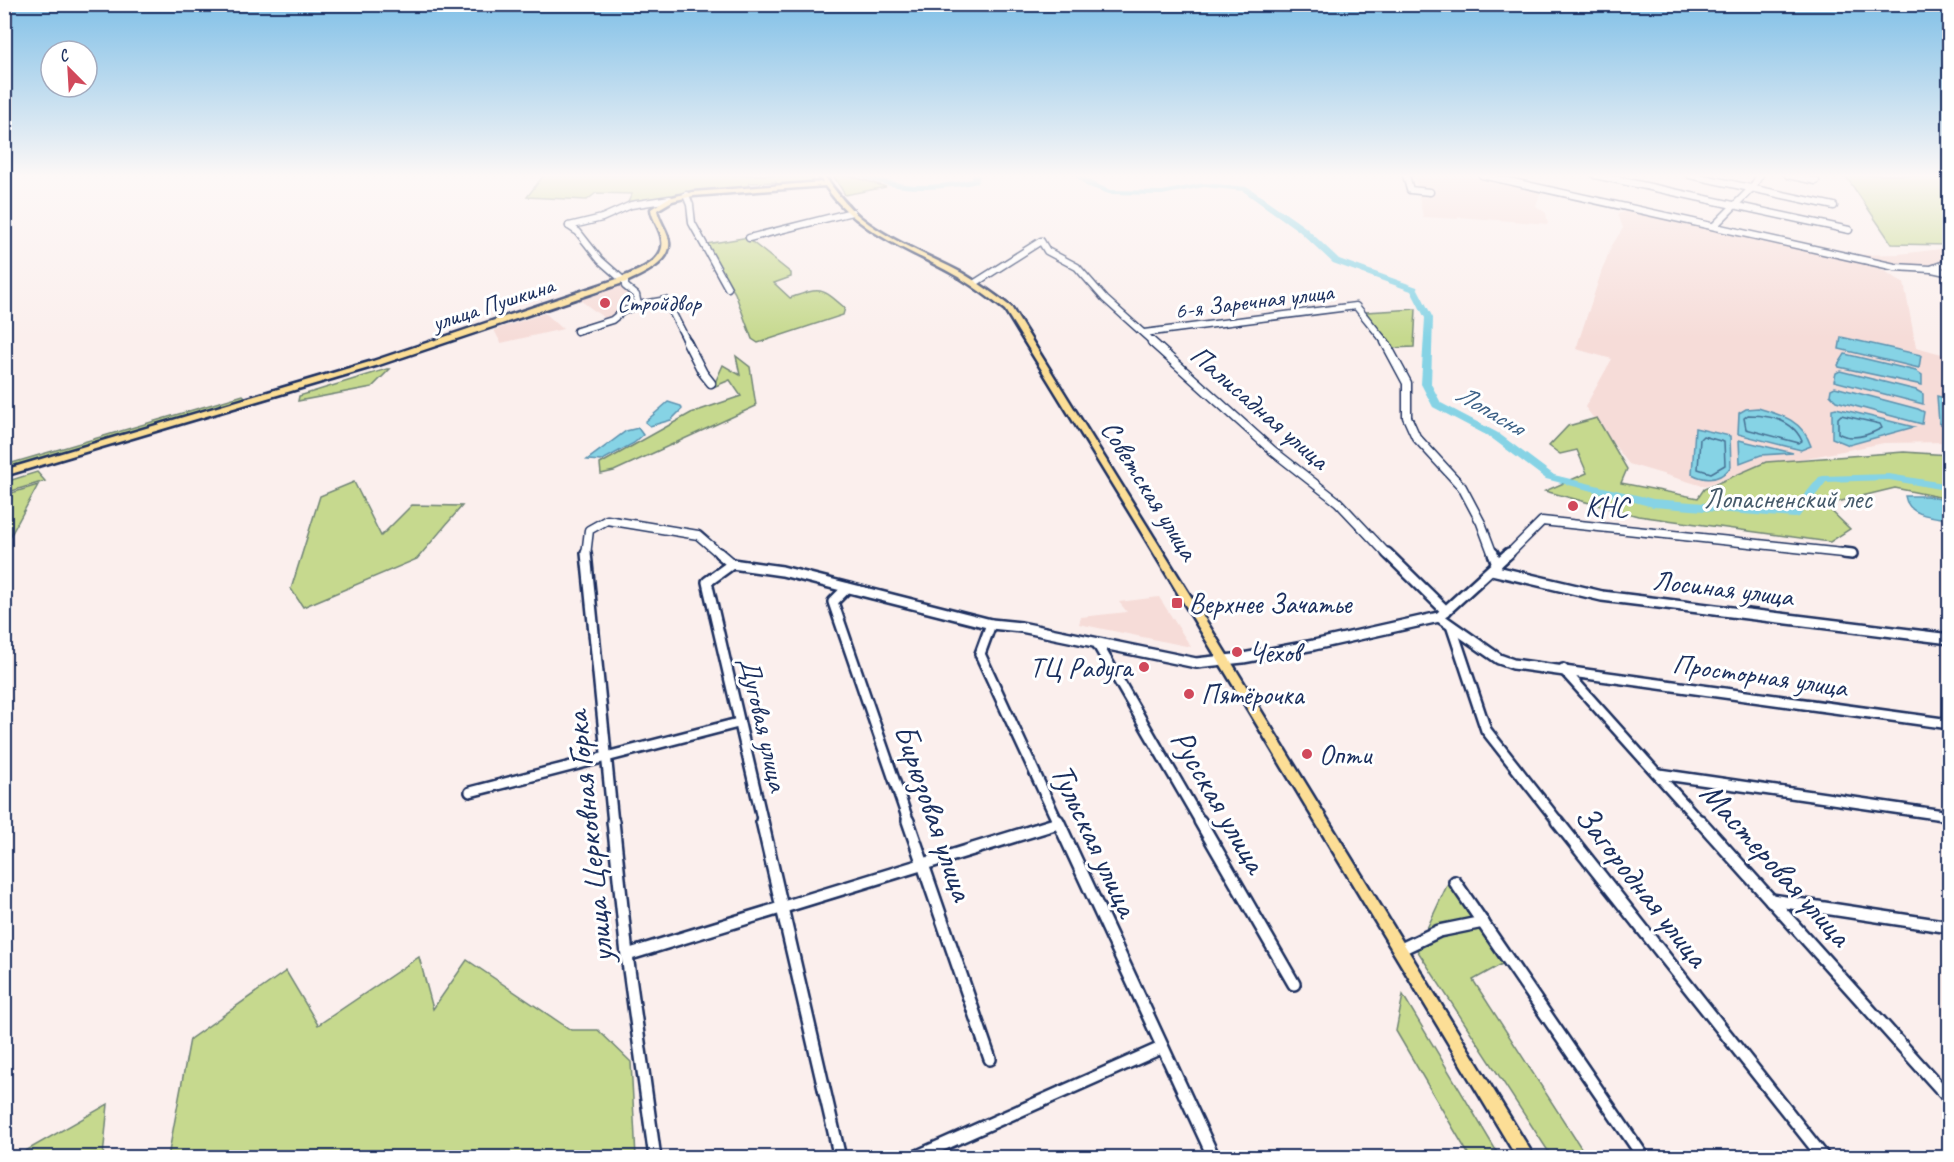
<svg xmlns="http://www.w3.org/2000/svg" width="1954" height="1162" font-family="Caveat,sans-serif">
  <style>
    .built { fill: #f6dcd8 }
    .green { fill: #c6d98e; stroke: #708476; stroke-width: 1.5 }
    .water { fill: #86d3e5; stroke: #5b91af; stroke-width: 1.5 }
    .lines { fill: none; stroke-linecap: round; stroke-linejoin: round }
    .shore { stroke: #467194; stroke-width: 1.5 }
    .river { fill: #86d3e5; fill-rule: evenodd }
    .minor-far3-casing { stroke: #1b2f5e; stroke-width: 9 }
    .minor-far2-casing { stroke: #1b2f5e; stroke-width: 11 }
    .minor-far1-casing { stroke: #1b2f5e; stroke-width: 14 }
    .minor-casing { stroke: #1b2f5e; stroke-width: 16 }
    .major-casing { stroke: #1b2f5e; stroke-width: 5 }
    .minor-far3 { stroke: #fff; stroke-width: 6 }
    .minor-far2 { stroke: #fff; stroke-width: 8 }
    .minor-far1 { stroke: #fff; stroke-width: 9 }
    .minor { stroke: #fff; stroke-width: 11 }
    .major { fill: #fcde96; fill-rule: evenodd }
    .poi-dot { fill: #d1495b; stroke: #fff; stroke-width: 2 }
    .labels { text-anchor: middle; dominant-baseline: central; stroke-width: 6; stroke-linejoin: round; paint-order: stroke }
    .far-street-label { font-size: 24px; fill: #1b2f5e; stroke: #fff }
    .far-poi-label { font-size: 24px; fill: #1b2f5e; stroke: #fff; text-anchor: start }
    .far-water-label { font-size: 26px; font-style: italic; fill: #3b6086; stroke: #fff }
    .street-label { font-size: 28px; fill: #1b2f5e; stroke: #fff }
    .park-label { font-size: 28px; fill: #465a6a; stroke: #fff }
    .poi-label { font-size: 28px; fill: #1b2f5e; stroke: #fff; text-anchor: start }
    .near-street-label { font-size: 33px; fill: #1b2f5e; stroke: #fff }
  </style>
  <rect width="100%" height="100%" fill="#fbefed"/>
  <filter id="ink" filterUnits="userSpaceOnUse"><feTurbulence type="fractalNoise" baseFrequency=".0167" numOctaves="2"/><feDisplacementMap in="SourceGraphic" scale="12" xChannelSelector="R" yChannelSelector="G"/><feConvolveMatrix kernelMatrix="1 2 1 2 8 2 1 2 1" color-interpolation-filters="sRGB"/></filter>
  <g filter="url(#ink)">
    <!-- built -->
    <g class="built">
      <path d="M 1415,175 L 1469,175 L 1541,190 L 1536,206 L 1546,213 L 1548,224 L 1458,217 L 1458,219 L 1423,217 Z"/>
      <path d="M 1629,210 L 1878,267 L 1904,283 L 1916,347 L 1949,356 L 1949,442 L 1884,443 L 1770,465 L 1703,486 L 1629,464 L 1585,407 L 1612,359 L 1576,349 L 1601,273 L 1611,247 L 1623,228 L 1618,214 Z"/>
      <path d="M 1941,249 L 1950,254 L 1949,260 L 1935,264 L 1893,266 L 1855,257 L 1859,255 L 1899,254 Z"/>
      <path d="M 620,285 L 632,296 L 626,305 L 611,316 L 604,318 L 580,300 Z"/>
      <path d="M 545,313 L 563,329 L 501,343 L 494,330 Z"/>
      <path d="M 1159,597 L 1191,647 L 1079,624 L 1081,617 L 1127,612 L 1119,602 Z"/>
    </g>
    <!-- green -->
    <g class="green">
      <path d="M 544,175 L 811,175 L 814,180 L 807,185 L 778,187 L 776,182 L 749,183 L 747,189 L 686,194 L 628,202 L 632,194 L 596,193 L 587,200 L 527,197 Z"/>
      <path d="M 833,175 L 848,175 L 886,187 L 845,195 Z"/>
      <path d="M 1839,175 L 1949,175 L 1949,245 L 1892,244 L 1848,179 Z"/>
      <path d="M 743,238 L 747,238 L 791,273 L 791,277 L 774,283 L 790,298 C 821,287 821,287 845,308 L 843,315 L 758,343 L 752,339 L 735,293 L 706,244 Z"/>
      <path d="M 1416,309 L 1414,347 L 1391,348 L 1366,312 Z"/>
      <path d="M 736,356 L 750,367 L 756,406 L 614,471 L 601,474 L 600,464 L 691,413 L 741,396 L 730,380 L 713,387 L 723,365 L 740,375 Z"/>
      <path d="M 387,369 L 390,369 L 372,387 L 298,401 L 299,396 Z"/>
      <path d="M 243,395 L 247,399 L 5,470 L 5,465 Z"/>
      <path d="M 1597,418 L 1627,469 L 1621,483 L 1698,498 L 1704,489 L 1766,462 L 1904,452 L 1949,455 L 1949,499 L 1895,488 L 1825,505 L 1850,529 L 1830,542 L 1638,516 L 1545,491 L 1587,473 L 1577,450 L 1560,454 L 1549,446 L 1568,426 Z"/>
      <path d="M 37,472 L 45,481 L 5,493 L 5,482 Z"/>
      <path d="M 354,482 L 381,536 L 412,505 L 462,506 L 417,559 L 303,607 L 291,589 L 320,496 Z"/>
      <path d="M 38,485 L 5,546 L 5,495 Z"/>
      <path d="M 1449,881 L 1504,963 L 1473,980 L 1587,1157 L 1552,1157 L 1417,950 Z"/>
      <path d="M 419,957 L 433,1009 L 467,960 L 571,1030 L 598,1030 L 631,1062 L 636,1157 L 168,1157 L 190,1039 L 286,971 L 318,1025 Z"/>
      <path d="M 1403,995 L 1500,1157 L 1470,1157 L 1396,1031 Z"/>
      <path d="M 108,1104 L 103,1157 L 15,1157 Z"/>
    </g>
    <!-- water -->
    <g class="water">
      <path d="M 1841,337 L 1921,355 L 1919,368 L 1839,349 Z"/>
      <path d="M 1845,354 L 1916,371 L 1922,375 L 1922,385 L 1839,367 L 1838,365 Z"/>
      <path d="M 1840,371 L 1916,390 L 1923,394 L 1923,404 L 1834,381 L 1836,373 Z"/>
      <path d="M 1835,387 L 1918,409 L 1924,412 L 1922,424 L 1836,401 L 1830,395 L 1831,389 Z"/>
      <path d="M 1937,396 L 1949,399 L 1949,428 L 1939,423 Z"/>
      <path d="M 668,402 L 681,406 L 682,409 L 671,420 L 650,426 L 645,422 Z"/>
      <path d="M 1758,408 C 1782,415 1802,420 1811,446 L 1801,450 L 1738,434 L 1739,413 L 1746,409 Z"/>
      <path d="M 1836,408 L 1910,426 L 1914,427 L 1849,445 L 1832,438 L 1832,409 Z"/>
      <path d="M 638,428 L 643,435 L 634,443 L 601,461 L 587,460 L 626,431 Z"/>
      <path d="M 1695,428 L 1730,436 L 1731,467 C 1720,480 1707,482 1692,474 Z"/>
      <path d="M 1739,440 L 1793,453 L 1761,455 L 1740,463 Z"/>
      <path d="M 1905,496 L 1927,496 L 1949,501 L 1949,519 C 1933,517 1908,516 1905,496 Z"/>
    </g>
    <g class="lines">
      <!-- shore -->
      <g class="shore">
        <path d="M 1748,415 C 1769,415 1793,420 1802,441 L 1799,443 L 1746,429 L 1744,418 Z"/>
        <path d="M 1841,415 L 1880,424 L 1882,428 C 1869,435 1851,441 1838,433 L 1838,418 Z"/>
        <path d="M 1703,436 L 1724,442 L 1725,465 L 1711,473 L 1698,469 L 1700,439 Z"/>
      </g>
      <!-- river -->
      <g class="river">
        <path d="M 857,175 C 872,175 885,180 899,183 C 923,188 948,183 972,179 L 972,175 L 980,175 L 978,183 C 938,191 894,193 857,175 Z"/>
        <path d="M 1074,175 L 1082,175 L 1092,182 L 1110,190 L 1162,191 L 1204,183 L 1248,187 L 1305,227 L 1339,259 L 1417,287 L 1433,318 L 1431,384 L 1441,403 L 1498,433 L 1554,475 L 1653,499 L 1792,510 L 1819,477 L 1823,476 L 1889,474 L 1950,484 L 1950,491 L 1889,480 L 1826,482 L 1799,517 L 1795,518 L 1653,507 L 1546,479 L 1490,437 L 1433,407 L 1421,384 L 1425,318 L 1411,291 L 1333,263 L 1299,231 L 1243,191 L 1204,187 L 1162,195 L 1109,194 L 1086,186 Z"/>
      </g>
      <defs>
        <g id="minor-far3">
          <path d="M 1406,175 L 1410,190 L 1430,192"/>
          <path d="M 1482,175 L 1895,267 L 1931,269 L 1950,262"/>
          <path d="M 1595,175 L 1849,230"/>
          <path d="M 1690,175 L 1834,206"/>
          <path d="M 1788,175 L 1816,181"/>
          <path d="M 686,195 L 690,205 L 692,223 L 728,288"/>
          <path d="M 569,226 L 578,232 L 600,260 L 625,282 L 625,286 L 636,295 L 638,305 L 666,300 L 688,343"/>
          <path d="M 569,226 L 602,218 L 631,205 L 670,199"/>
          <path d="M 1714,226 L 1752,188 L 1760,175"/>
          <path d="M 749,238 L 852,212"/>
          <path d="M 1932,269 L 1950,273"/>
          <path d="M 975,283 L 1041,241 L 1047,251 L 1077,267 L 1105,299 L 1154,343"/>
          <path d="M 577,331 L 612,320 L 622,312 L 638,305"/>
          <path d="M 1144,333 L 1356,306 L 1386,343"/>
        </g>
        <g id="minor-far2">
          <path d="M 687,342 L 703,373 L 711,383"/>
          <path d="M 1152,342 L 1273,451 L 1338,502 L 1388,555"/>
          <path d="M 1385,342 L 1407,383 L 1407,417 L 1416,437 L 1462,487 L 1481,523 L 1493,555"/>
          <path d="M 586,555 L 589,530 L 607,520 L 698,535 L 721,555"/>
          <path d="M 1508,555 L 1542,521 L 1852,554"/>
        </g>
        <g id="minor-far1">
          <path d="M 586,553 L 613,823"/>
          <path d="M 719,553 L 732,564 L 782,571 L 991,624 L 1021,627 L 1196,663 L 1243,658 L 1314,645 L 1439,617 L 1509,553"/>
          <path d="M 1387,553 L 1446,611"/>
          <path d="M 1493,553 L 1497,565"/>
          <path d="M 1844,553 L 1852,554"/>
          <path d="M 732,564 L 707,582 L 763,823"/>
          <path d="M 1492,570 L 1602,596 L 1950,639"/>
          <path d="M 847,588 L 833,602 L 909,823"/>
          <path d="M 1439,617 L 1499,659 L 1513,664 L 1950,724"/>
          <path d="M 991,624 L 980,654 L 1058,823"/>
          <path d="M 1452,628 L 1486,730 L 1559,823"/>
          <path d="M 1098,645 L 1201,823"/>
          <path d="M 1563,669 L 1701,823"/>
          <path d="M 1659,774 L 1950,816"/>
          <path d="M 470,792 L 738,723"/>
        </g>
        <g id="minor">
          <path d="M 613,821 L 627,955 L 655,1158"/>
          <path d="M 762,821 L 840,1158"/>
          <path d="M 908,821 L 990,1059"/>
          <path d="M 1058,821 L 1214,1158"/>
          <path d="M 1200,821 L 1294,984"/>
          <path d="M 1557,821 L 1824,1158"/>
          <path d="M 1700,821 L 1947,1096"/>
          <path d="M 1455,882 L 1644,1158"/>
          <path d="M 1771,900 L 1950,927"/>
          <path d="M 1399,950 L 1439,931 L 1483,922"/>
          <path d="M 627,955 L 1058,823"/>
          <path d="M 913,1158 L 1161,1048"/>
        </g>
        <path id="major" d="M 818,175 L 824,175 C 835,191 846,205 860,217 C 890,241 928,255 962,273 C 979,283 995,295 1011,307 L 1208,624 L 1535,1158 L 1517,1158 L 1134,520 L 1005,310 C 991,299 976,288 960,278 C 912,250 858,234 825,186 L 693,196 L 672,201 L 657,210 C 659,220 665,227 668,237 C 676,261 643,274 626,282 L 379,365 L 4,476 L 4,470 L 373,361 L 620,278 C 636,272 666,261 662,240 C 661,229 652,220 651,209 L 668,198 L 693,192 L 823,182 Z"/>
      </defs>
      <!-- minor-far3 casing -->
      <use href="#minor-far3" class="minor-far3-casing"/>
      <!-- minor-far2 casing -->
      <use href="#minor-far2" class="minor-far2-casing"/>
      <!-- minor-far1 casing -->
      <use href="#minor-far1" class="minor-far1-casing"/>
      <!-- minor casing -->
      <use href="#minor" class="minor-casing"/>
      <!-- major casing -->
      <use href="#major" class="major-casing"/>
      <!-- minor-far3 -->
      <use href="#minor-far3" class="minor-far3"/>
      <!-- minor-far2 -->
      <use href="#minor-far2" class="minor-far2"/>
      <!-- minor-far1 -->
      <use href="#minor-far1" class="minor-far1"/>
      <!-- minor -->
      <use href="#minor" class="minor"/>
      <!-- major -->
      <use href="#major" class="major"/>
    </g>
  </g>
  <!-- sky -->
  <linearGradient id="sky" x2="0" y2="1"><stop stop-color="#81c0e7"/><stop offset="0.52" stop-color="#fdf8f7"/><stop offset="1" stop-color="#fdf8f7" stop-opacity="0"/></linearGradient>
  <rect width="1954" height="338" fill="url(#sky)"/>
  <!-- markers -->
  <g class="poi-dot">
    <circle cx="605" cy="303" r="6"/>
    <circle cx="1573" cy="506" r="6"/>
    <rect x="1171" y="597" width="12" height="12" rx="3"/>
    <circle cx="1237" cy="652" r="6"/>
    <circle cx="1144" cy="667" r="6"/>
    <circle cx="1189" cy="694" r="6"/>
    <circle cx="1307" cy="754" r="6"/>
  </g>
  <g class="labels">
    <!-- far-street labels -->
    <g class="far-street-label">
      <text transform="translate(1254 301) rotate(-7)">6-я Заречная улица</text>
      <text transform="translate(493 304) rotate(-18)">улица Пушкина</text>
    </g>
    <!-- far-poi labels -->
    <g class="far-poi-label">
      <text x="617" y="303">Стройдвор</text>
    </g>
    <!-- far-water labels -->
    <g class="far-water-label">
      <text transform="translate(1490 410) rotate(31)">Лопасня</text>
    </g>
    <!-- street labels -->
    <g class="street-label">
      <text transform="translate(1260 407) rotate(41)">Палисадная улица</text>
      <text transform="translate(1150 490) rotate(58)">Советская улица</text>
      <text transform="translate(1723 588) rotate(7)">Лосиная улица</text>
      <text transform="translate(1760 675) rotate(8)">Просторная улица</text>
      <text transform="translate(764 724) rotate(77)">Дуговая улица</text>
    </g>
    <!-- park labels -->
    <g class="park-label">
      <text x="1788" y="498">Лопасненский лес</text>
    </g>
    <!-- poi labels -->
    <g class="poi-label">
      <text x="1585" y="506">КНС</text>
      <text x="1189" y="603">Верхнее Зачатье</text>
      <text x="1249" y="652">Чехов</text>
      <text x="1132" y="667" text-anchor="end">ТЦ Радуга</text>
      <text x="1201" y="694">Пятёрочка</text>
      <text x="1319" y="754">Опти</text>
    </g>
    <!-- near-street labels -->
    <g class="near-street-label">
      <text transform="translate(1219 801) rotate(60)">Русская улица</text>
      <text transform="translate(934 812) rotate(71)">Бирюзовая улица</text>
      <text transform="translate(589 837) rotate(-96)">улица Церковная Горка</text>
      <text transform="translate(1095 840) rotate(65)">Тульская улица</text>
      <text transform="translate(1776 864) rotate(48)">Мастеровая улица</text>
      <text transform="translate(1642 886) rotate(52)">Загородная улица</text>
    </g>
  </g>
  <!-- margin -->
  <rect width="1954" height="1162" fill="none" stroke="#fff" stroke-width="24"/>
  <rect x="12" y="12" width="1930" height="1138" fill="none" stroke="#1b2f5e" stroke-width="2" filter="url(#ink)"/>
  <!-- north arrow -->
  <g transform="translate(69 69) rotate(336)"><circle r="28" fill="#ffffff" stroke="#a4acbf" stroke-width="1.5"/>
  <path d="M0-4.5L10 22L0 15L-10 22Z" fill="#d1495b"/>
  <text y="-9" font-size="16" font-weight="bold" text-anchor="middle" fill="#1b2f5e">С</text>
  </g>
</svg>
